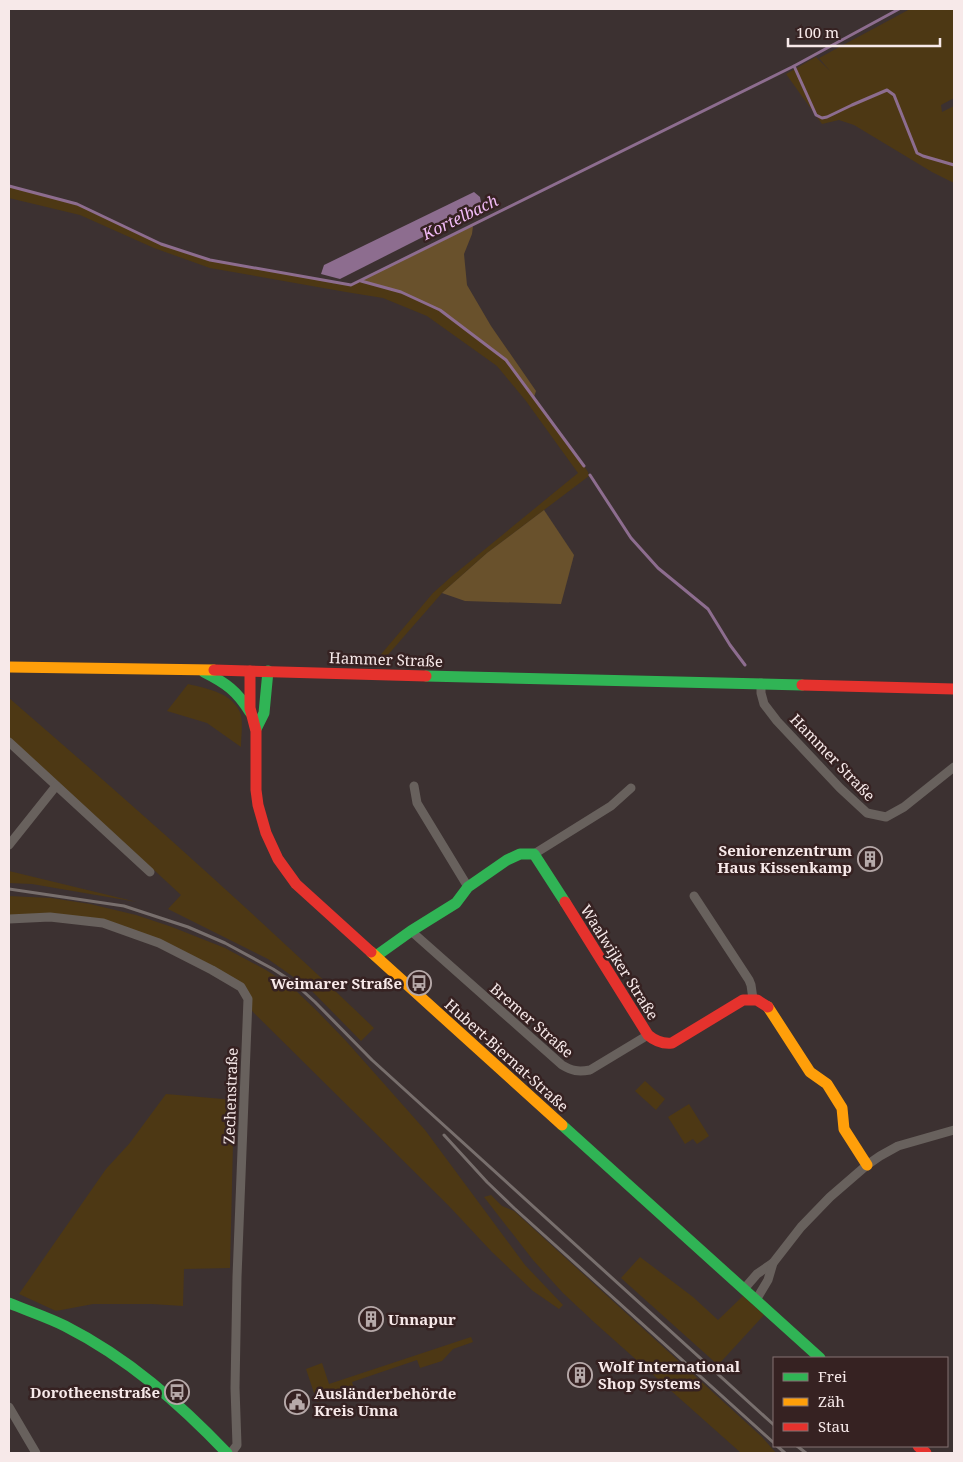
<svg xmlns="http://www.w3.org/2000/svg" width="963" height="1462" font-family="'Noto Serif',serif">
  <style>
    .green { fill: #4d3814 }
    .forest { fill: #69512c }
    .water { fill: #8d6d8f }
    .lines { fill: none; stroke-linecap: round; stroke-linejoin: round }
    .stream { stroke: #8d6d8f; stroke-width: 3 }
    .street { stroke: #68615d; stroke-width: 9 }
    .fast { stroke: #30b455; stroke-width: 11 }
    .slow { stroke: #ff9f0a; stroke-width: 11 }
    .jam { stroke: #e5322d; stroke-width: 11 }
    .rail { stroke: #786f6d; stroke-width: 3 }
    .labels { text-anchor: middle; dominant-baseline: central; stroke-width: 5; stroke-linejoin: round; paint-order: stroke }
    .street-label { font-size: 15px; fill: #f7e9e9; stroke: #362222 }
    .poi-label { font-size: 15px; font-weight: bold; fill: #f7e9e9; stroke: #362222; text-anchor: end }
    .water-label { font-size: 16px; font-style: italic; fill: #f0baf5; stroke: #362222 }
  </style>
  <rect width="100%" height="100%" fill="#3c3131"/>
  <!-- green -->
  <g class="green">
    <path d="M 910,9 L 954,9 L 954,98 L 941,105 L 942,112 L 954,106 L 954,183 L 932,172 L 854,125 L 839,120 L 822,124 L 786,74 L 816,57 L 830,71 L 819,58 Z"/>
    <path d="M 9,186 L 77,204 L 161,244 L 210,260 L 351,285 L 360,280 L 401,292 L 440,310 L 506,360 L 584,466 L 590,475 L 588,472 L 589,476 L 487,553 L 442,593 L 386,657 L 388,660 L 377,659 L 433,593 L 451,577 L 578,473 L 526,401 L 497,366 L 427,316 L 383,298 L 346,292 L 210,268 L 154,248 L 80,215 L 9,198 Z"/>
    <path d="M 188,684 C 208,689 234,693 241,715 C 243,724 241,738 241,747 L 207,723 L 167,711 Z"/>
    <path d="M 9,698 C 133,805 255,914 374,1028 L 361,1041 L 309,988 L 268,959 L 168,909 L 181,895 L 154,870 L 150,872 L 9,742 Z"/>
    <path d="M 9,871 L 137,902 L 32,884 L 9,883 Z"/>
    <path d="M 9,896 L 51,898 L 90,904 L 136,915 L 172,927 L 225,948 L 266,970 L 292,987 L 317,1011 L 346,1041 L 425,1130 L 525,1265 L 563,1305 L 559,1309 L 533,1291 L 492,1252 L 448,1205 L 254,1013 L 248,1006 L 241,986 L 159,943 L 103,923 L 9,919 Z"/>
    <path d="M 645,1081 L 665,1099 L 656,1110 L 635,1091 Z"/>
    <path d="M 166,1094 L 234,1100 L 230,1268 L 184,1269 L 183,1306 L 152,1304 L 93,1304 L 56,1311 L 19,1294 L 106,1169 L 129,1144 Z"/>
    <path d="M 689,1104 L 709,1136 L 697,1144 L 693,1139 L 685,1144 L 668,1117 Z"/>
    <path d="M 491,1195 L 502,1206 L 514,1211 L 762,1437 L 776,1453 L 741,1453 L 595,1323 L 563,1293 L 533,1260 L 484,1197 Z"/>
    <path d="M 640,1257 L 693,1297 L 718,1320 L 743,1296 L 764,1315 L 718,1365 L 621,1278 Z"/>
    <path d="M 471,1337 L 473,1342 L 453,1349 L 442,1361 L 420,1368 L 417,1360 L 352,1382 L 354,1389 L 328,1398 L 325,1390 L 318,1393 L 320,1401 L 317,1402 L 306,1369 L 322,1363 L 329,1384 Z"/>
  </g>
  <!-- forest -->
  <g class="forest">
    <path d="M 473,226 L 472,234 L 464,254 L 467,285 L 491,326 L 536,391 L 534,397 L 506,360 L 440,310 L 401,292 L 360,280 Z"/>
    <path d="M 544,510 L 574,555 L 561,604 L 465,601 L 442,593 L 487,553 Z"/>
  </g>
  <!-- water -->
  <path class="water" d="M 474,192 L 480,197 L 482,207 L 340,279 L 321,274 L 324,265 Z"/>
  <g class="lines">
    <!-- stream -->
    <g class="stream">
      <path d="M 794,66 L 816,115 L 822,118 L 827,117 L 852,105 L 887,90 L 894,95 L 917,153 L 923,156 L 954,165"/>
      <path d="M 9,186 L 77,204 L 161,244 L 210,260 L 351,285 L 794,66 L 899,9"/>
      <path d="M 361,281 L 401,292 L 440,310 L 506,360 L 584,466"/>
      <path d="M 590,475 L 631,538 L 658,568 L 708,609 L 730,645 L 745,665"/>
    </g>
    <!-- street -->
    <g class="street">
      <path d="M 761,683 L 761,693 L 764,704 L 777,721 L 840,788 L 867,813 L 886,817 L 904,807 L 954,767"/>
      <path d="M 9,742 L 150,872"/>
      <path d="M 414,786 L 417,803 L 468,887"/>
      <path d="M 9,845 L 56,786"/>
      <path d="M 534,854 L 611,806 L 631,788"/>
      <path d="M 694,896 L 749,980 L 751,985 L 753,999"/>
      <path d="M 9,919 L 50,917 L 103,923 L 159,943 L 212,970 L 241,987 L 248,999 L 237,1277 L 235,1388 L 237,1445 L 231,1453"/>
      <path d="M 411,931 L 562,1065 C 572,1071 578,1072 590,1070 L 648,1035"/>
      <path d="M 744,1289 L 757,1274 L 773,1263 L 801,1227 L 830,1197 L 867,1165 L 880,1156 L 898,1146 L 954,1130"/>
      <path d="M 756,1300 L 768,1280 L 773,1263"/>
      <path d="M 9,1407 L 36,1453"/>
    </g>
    <!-- fast -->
    <g class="fast">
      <path d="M 204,672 C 226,683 237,691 250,712"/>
      <path d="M 426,676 L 802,685"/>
      <path d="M 256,729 L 264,713 L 268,671"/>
      <path d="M 376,956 L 411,931 L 456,903 L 468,887 L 507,860 L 520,854 L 534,854 L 565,902"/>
      <path d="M 562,1125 L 820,1358"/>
      <path d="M 9,1303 C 28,1311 47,1317 65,1326 C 128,1358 179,1403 227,1453"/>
    </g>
    <!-- slow -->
    <g class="slow">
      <path d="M 9,667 L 214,670"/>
      <path d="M 371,952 L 562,1125"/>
      <path d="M 768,1007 L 810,1072 L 827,1084 L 842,1108 L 844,1129 L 867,1165"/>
    </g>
    <!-- jam -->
    <g class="jam">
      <path d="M 214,670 L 426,676"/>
      <path d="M 250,671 L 250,708 L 256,731 L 256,790 L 258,805 L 266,833 L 278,859 L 296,884 L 371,952"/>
      <path d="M 802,685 L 954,689"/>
      <path d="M 565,902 L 648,1035 C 655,1041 662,1044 672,1043 L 743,1000 L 757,1000 L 768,1007"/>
      <path d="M 918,1446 L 926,1453"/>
    </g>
    <!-- rail -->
    <g class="rail">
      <path d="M 9,889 L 124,906 L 188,927 L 225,943 L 273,969 L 293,982 L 315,1002 L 372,1060 L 774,1425"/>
      <path d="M 444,1135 L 487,1182 L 514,1208 L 774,1443"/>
      <path d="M 777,1446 L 785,1453"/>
      <path d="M 797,1446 L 806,1453"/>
    </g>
  </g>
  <!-- icons -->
  <defs>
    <symbol id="building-ring" viewBox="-11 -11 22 22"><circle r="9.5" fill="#362222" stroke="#b6a9a9" stroke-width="1.5"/><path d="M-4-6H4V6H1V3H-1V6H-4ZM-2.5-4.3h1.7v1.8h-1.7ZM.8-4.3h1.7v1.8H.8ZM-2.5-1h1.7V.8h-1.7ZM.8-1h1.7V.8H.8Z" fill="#b6a9a9"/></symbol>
    <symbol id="bus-ring" viewBox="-11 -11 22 22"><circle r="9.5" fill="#362222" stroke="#b6a9a9" stroke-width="1.5"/><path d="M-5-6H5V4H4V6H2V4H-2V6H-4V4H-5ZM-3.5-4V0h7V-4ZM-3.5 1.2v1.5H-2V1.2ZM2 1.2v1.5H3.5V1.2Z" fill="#b6a9a9"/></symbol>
    <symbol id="civic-ring" viewBox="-11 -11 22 22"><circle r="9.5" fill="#362222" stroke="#b6a9a9" stroke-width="1.5"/><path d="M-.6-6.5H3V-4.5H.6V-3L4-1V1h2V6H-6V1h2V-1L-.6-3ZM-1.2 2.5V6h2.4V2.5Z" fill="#b6a9a9"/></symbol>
  </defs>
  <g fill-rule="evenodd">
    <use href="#building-ring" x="856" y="845" width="28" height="28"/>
    <use href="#bus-ring" x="405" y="969" width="28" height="28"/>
    <use href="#building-ring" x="357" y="1305" width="28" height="28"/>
    <use href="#building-ring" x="566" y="1361" width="28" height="28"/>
    <use href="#bus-ring" x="163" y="1378" width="28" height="28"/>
    <use href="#civic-ring" x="283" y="1388" width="28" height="28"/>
  </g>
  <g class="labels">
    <!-- street labels -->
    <g class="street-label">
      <text transform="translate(386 659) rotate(2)">Hammer Straße</text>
      <text transform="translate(833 757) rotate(46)">Hammer Straße</text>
      <text transform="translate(620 962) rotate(58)">Waalwijker Straße</text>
      <text transform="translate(532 1020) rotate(41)">Bremer Straße</text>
      <text transform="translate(507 1055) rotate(42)">Hubert-Biernat-Straße</text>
      <text transform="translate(230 1096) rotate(-88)">Zechenstraße</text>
    </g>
    <!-- poi labels -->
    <g class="poi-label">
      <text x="852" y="850">Seniorenzentrum<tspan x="852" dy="17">Haus Kissenkamp</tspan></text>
      <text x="402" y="983">Weimarer Straße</text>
      <text x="388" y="1319" text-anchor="start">Unnapur</text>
      <text x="598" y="1366" text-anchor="start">Wolf International<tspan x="598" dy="17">Shop Systems</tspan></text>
      <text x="160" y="1392">Dorotheenstraße</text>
      <text x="314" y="1393" text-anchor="start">Ausländerbehörde<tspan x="314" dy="17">Kreis Unna</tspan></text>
    </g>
    <!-- water labels -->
    <g class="water-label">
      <text transform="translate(460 217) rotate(-26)">Kortelbach</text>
    </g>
  </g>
  <!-- border -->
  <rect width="963" height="1462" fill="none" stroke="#f7e9e9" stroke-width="20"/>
  <!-- legend -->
  <rect x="773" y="1357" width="175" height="90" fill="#362222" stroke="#837272"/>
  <rect x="783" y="1373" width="25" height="8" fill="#30b455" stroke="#837272"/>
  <text x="818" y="1382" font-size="15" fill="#f7e9e9">Frei</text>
  <rect x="783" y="1398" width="25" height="8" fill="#ff9f0a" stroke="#837272"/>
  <text x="818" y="1407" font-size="15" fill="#f7e9e9">Zäh</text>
  <rect x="783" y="1423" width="25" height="8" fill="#e5322d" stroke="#837272"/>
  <text x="818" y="1432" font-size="15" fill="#f7e9e9">Stau</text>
  <!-- scale -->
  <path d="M788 38v8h152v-8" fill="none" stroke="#f7e9e9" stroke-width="2.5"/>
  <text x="796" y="38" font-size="15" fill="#f7e9e9" stroke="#362222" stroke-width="4" paint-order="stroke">100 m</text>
</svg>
